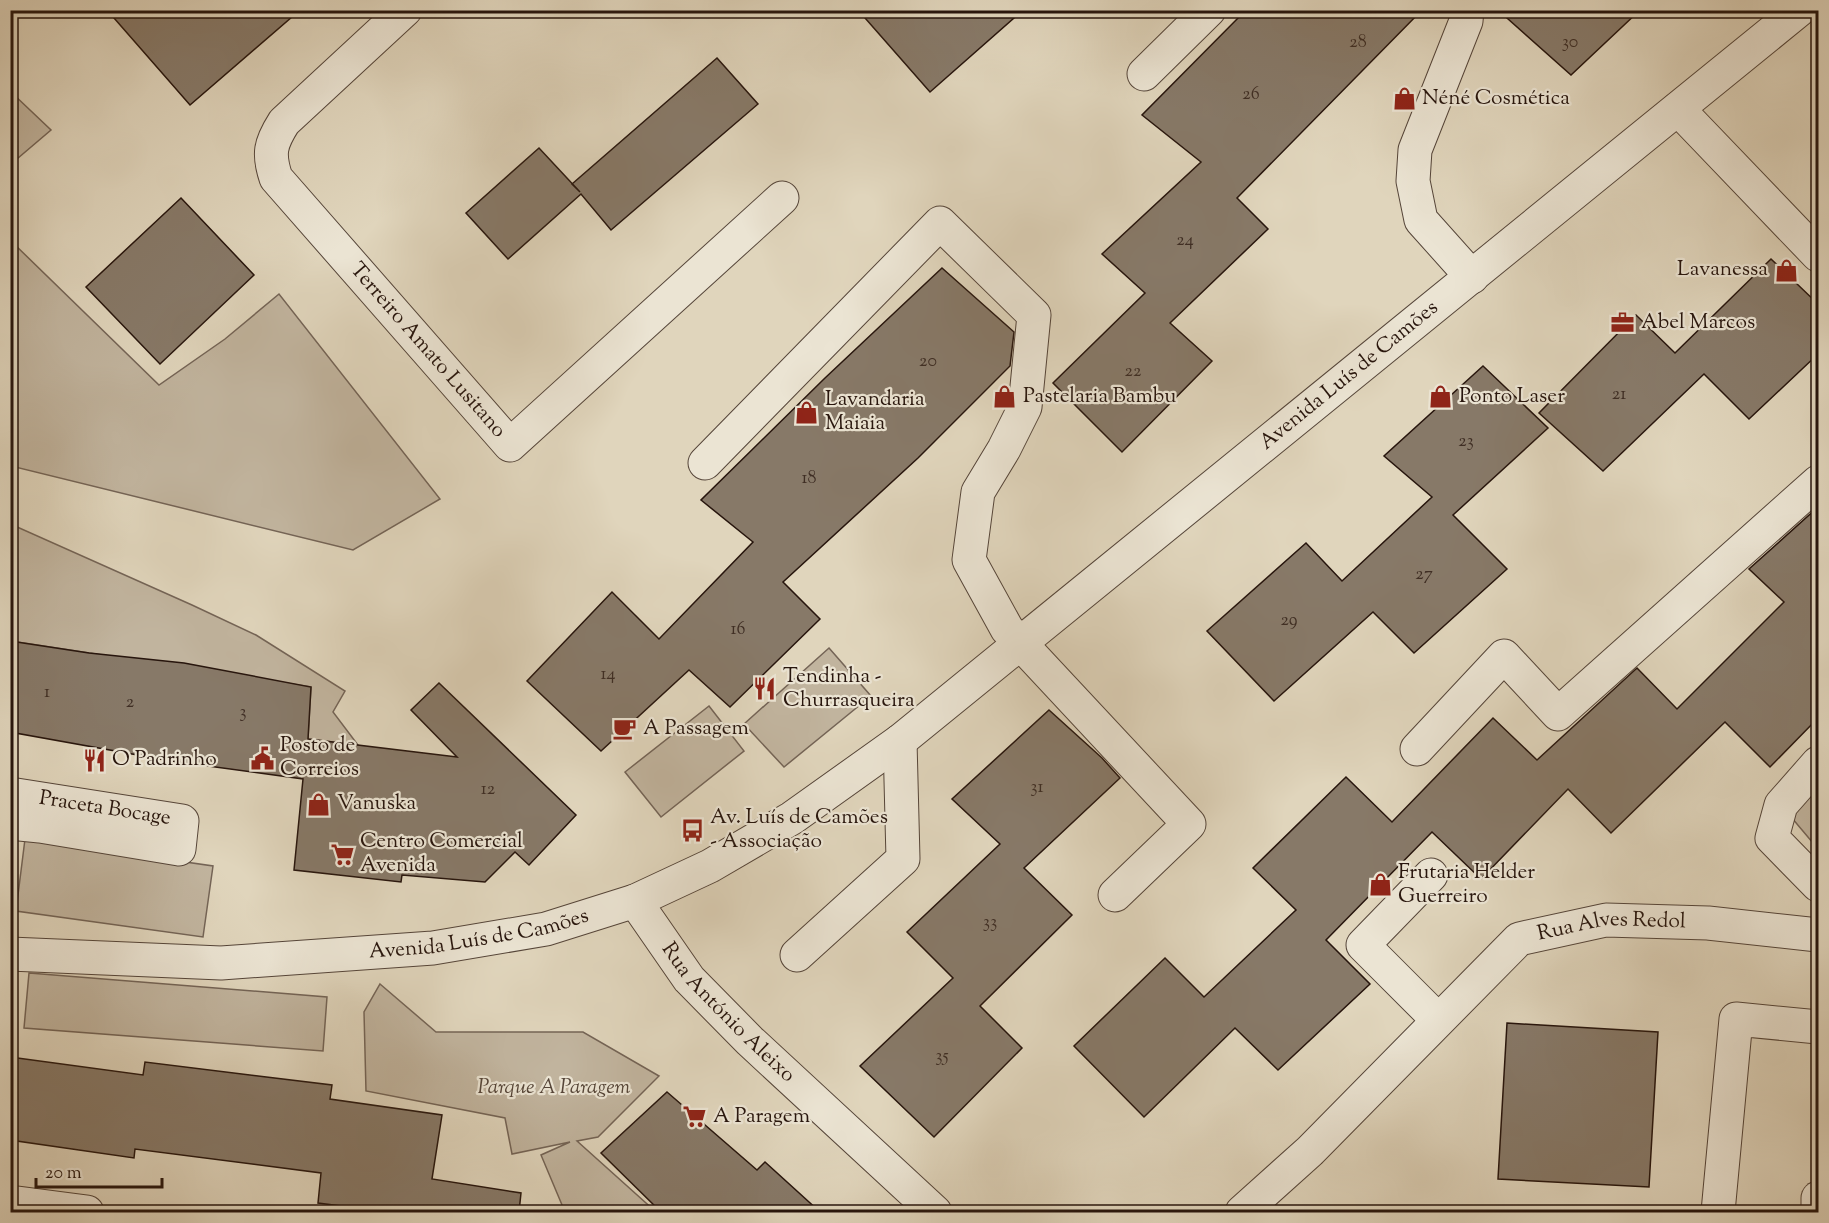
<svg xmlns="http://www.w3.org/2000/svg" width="1829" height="1223" font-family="'Sorts Mill Goudy',serif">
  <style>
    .green { fill: #c1b49e; stroke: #746456; stroke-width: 1.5 }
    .building { fill: #877968; stroke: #27150d; stroke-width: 1.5 }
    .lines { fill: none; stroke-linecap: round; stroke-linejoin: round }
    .minor-casing { stroke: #554539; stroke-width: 35 }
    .minor { stroke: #ebe4d3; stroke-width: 33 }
    .labels { text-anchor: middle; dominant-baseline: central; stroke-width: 4.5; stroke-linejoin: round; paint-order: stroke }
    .number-label { font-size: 18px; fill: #3f2e24 }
    .poi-label { font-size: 21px; fill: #27150d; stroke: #ebe4d3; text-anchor: start }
    .street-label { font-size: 21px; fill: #27150d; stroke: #ebe4d3 }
    .park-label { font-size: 21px; font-style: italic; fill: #554538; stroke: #ebe4d3 }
  </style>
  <rect width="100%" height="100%" fill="#e0d5bc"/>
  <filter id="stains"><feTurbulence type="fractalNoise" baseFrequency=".00333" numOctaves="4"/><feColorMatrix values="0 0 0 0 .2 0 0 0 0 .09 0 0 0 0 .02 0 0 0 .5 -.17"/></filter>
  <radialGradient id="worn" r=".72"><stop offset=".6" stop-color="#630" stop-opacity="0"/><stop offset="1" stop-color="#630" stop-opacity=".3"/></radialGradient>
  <!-- green -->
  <g class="green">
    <path d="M 11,92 L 51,130 L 11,164 L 10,164 Z"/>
    <path d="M 11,241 L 159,385 L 225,339 L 279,294 L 440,499 L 353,550 L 11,466 Z"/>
    <path d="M 10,526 L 15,526 L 192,605 L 256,635 L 345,691 L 333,712 L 358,745 L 308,739 L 311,687 L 11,641 Z"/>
    <path d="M 829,648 L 871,696 L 784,767 L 744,724 Z"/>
    <path d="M 709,706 L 744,751 L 661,817 L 625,772 Z"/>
    <path d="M 1818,764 L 1818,849 L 1781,805 Z"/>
    <path d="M 25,839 L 213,866 L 203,937 L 16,911 Z"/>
    <path d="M 29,973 L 327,997 L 323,1051 L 24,1028 Z"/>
    <path d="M 380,984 L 436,1032 L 583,1032 L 659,1076 L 598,1137 L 577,1141 L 656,1212 L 565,1212 L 541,1155 L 570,1142 L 512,1154 L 505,1118 L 366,1091 L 364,1012 Z"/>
  </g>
  <!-- building -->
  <g class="building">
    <path d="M 107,10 L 300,10 L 190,105 Z"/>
    <path d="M 858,10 L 1023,10 L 930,92 Z"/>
    <path d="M 1246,10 L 1422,10 L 1237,198 L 1268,229 L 1170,323 L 1212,361 L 1122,452 L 1053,383 L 1145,293 L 1102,254 L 1201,162 L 1142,115 Z"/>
    <path d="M 1498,10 L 1640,10 L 1571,75 Z"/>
    <path d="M 717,58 L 758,104 L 611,230 L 581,194 L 508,259 L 466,213 L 539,148 L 580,192 L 572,184 Z"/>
    <path d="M 181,198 L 254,275 L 160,364 L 86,287 Z"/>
    <path d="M 1771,259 L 1818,304 L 1818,354 L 1749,419 L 1704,374 L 1603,471 L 1539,413 L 1636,315 L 1675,353 Z"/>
    <path d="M 942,268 L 1014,332 L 1010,366 L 918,458 L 783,582 L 820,619 L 730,707 L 689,670 L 601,751 L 527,681 L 612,592 L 659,639 L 753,542 L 701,500 L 825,378 Z"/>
    <path d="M 1483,366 L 1548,428 L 1453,515 L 1507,569 L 1414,653 L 1373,612 L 1274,701 L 1207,631 L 1306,543 L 1342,581 L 1432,497 L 1384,456 Z"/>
    <path d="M 1818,507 L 1818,718 L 1770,767 L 1725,722 L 1611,833 L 1568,789 L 1481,879 L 1432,832 L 1326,940 L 1370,984 L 1278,1070 L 1235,1028 L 1144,1117 L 1074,1046 L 1165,958 L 1204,997 L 1296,910 L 1253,868 L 1346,777 L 1392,822 L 1493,718 L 1537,760 L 1637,668 L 1677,709 L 1784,602 L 1749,569 Z"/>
    <path d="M 10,641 L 89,653 L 184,663 L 311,687 L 308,739 L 457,757 L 411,710 L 439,683 L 576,815 L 529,865 L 515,852 L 485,882 L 402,875 L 401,882 L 294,870 L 303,779 L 171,761 L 10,732 Z"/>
    <path d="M 1049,710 L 1102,758 L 1120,778 L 1024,868 L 1072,915 L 980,1006 L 1022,1048 L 934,1137 L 860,1066 L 953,978 L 907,932 L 1000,844 L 952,799 Z"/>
    <path d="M 1507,1023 L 1658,1032 L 1649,1187 L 1498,1179 Z"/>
    <path d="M 10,1057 L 143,1075 L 145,1062 L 332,1085 L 330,1099 L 442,1115 L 432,1179 L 521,1193 L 519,1212 L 388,1212 L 318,1203 L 321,1173 L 135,1149 L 134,1158 L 10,1140 Z"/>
    <path d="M 667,1092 L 757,1170 L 765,1162 L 820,1212 L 661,1212 L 601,1153 Z"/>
  </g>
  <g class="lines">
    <defs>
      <g id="minor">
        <path id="s1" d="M 405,10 L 284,122 C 270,144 268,154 276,178 L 510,445 L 782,198"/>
        <path d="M 1467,10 L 1466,21 L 1415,150 L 1413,181 L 1421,220 L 1472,277"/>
        <path d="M 1144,74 L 1209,10"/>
        <path d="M 1678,109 L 1818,255"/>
        <path d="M 705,463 L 940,223 L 1034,315 L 1025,407 L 1004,449 L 978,492 L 969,560 L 1007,629 L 1189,824 L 1115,895"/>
        <path d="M 1417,749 L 1504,656 L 1558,714 L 1818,482"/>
        <path d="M 1818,763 L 1781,805 L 1772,838 L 1818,885"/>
        <path id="s2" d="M 10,794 L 182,821 L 179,849 L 40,826 L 10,823"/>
        <path d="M 1431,875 L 1363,945 L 1438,1020"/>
        <path id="s3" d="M 635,901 L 689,979 L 750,1041 L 935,1212"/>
        <path id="s4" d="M 10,954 L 221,963 L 433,948 L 546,929 L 635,901 L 710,866 L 792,818 L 900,741 L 1799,10"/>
        <path d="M 797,955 L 903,859 L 900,741"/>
        <path d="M 10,1202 L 87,1212"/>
        <path id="s5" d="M 1242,1212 L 1310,1151 L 1519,939 L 1606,920 L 1708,923 L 1818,935"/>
        <path d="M 1718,1212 L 1736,1019 L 1818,1027"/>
        <path d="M 1818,1212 L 1818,1198"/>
      </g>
    </defs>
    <!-- minor casing -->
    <use href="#minor" class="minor-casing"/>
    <!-- minor -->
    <use href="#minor" class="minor"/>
  </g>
  <!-- icons -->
  <defs>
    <symbol id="shop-bare" viewBox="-9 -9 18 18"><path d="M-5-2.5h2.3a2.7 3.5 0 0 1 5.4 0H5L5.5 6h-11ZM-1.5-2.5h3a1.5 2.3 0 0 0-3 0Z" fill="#8f2418" stroke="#ebe4d3" stroke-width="2.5" paint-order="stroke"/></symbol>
    <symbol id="office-bare" viewBox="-9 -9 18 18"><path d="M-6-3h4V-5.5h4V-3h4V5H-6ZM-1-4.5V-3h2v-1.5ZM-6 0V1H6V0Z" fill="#8f2418" stroke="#ebe4d3" stroke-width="2.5" paint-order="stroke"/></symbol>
    <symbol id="restaurant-bare" viewBox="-9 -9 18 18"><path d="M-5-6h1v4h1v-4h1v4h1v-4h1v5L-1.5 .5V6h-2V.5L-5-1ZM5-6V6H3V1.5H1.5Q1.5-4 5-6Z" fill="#8f2418" stroke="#ebe4d3" stroke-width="2.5" paint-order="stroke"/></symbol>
    <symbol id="cafe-bare" viewBox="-9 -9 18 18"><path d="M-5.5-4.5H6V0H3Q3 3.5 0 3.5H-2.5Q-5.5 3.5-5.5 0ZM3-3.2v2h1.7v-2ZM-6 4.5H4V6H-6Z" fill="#8f2418" stroke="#ebe4d3" stroke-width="2.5" paint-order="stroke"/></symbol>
    <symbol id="civic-bare" viewBox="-9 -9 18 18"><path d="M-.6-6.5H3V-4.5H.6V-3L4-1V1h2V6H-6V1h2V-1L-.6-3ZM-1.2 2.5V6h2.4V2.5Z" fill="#8f2418" stroke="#ebe4d3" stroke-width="2.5" paint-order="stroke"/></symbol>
    <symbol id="bus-bare" viewBox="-9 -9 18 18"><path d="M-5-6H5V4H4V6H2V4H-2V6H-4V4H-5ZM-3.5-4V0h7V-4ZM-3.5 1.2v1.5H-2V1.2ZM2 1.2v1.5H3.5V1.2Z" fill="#8f2418" stroke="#ebe4d3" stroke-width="2.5" paint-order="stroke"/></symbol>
    <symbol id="supermarket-bare" viewBox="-9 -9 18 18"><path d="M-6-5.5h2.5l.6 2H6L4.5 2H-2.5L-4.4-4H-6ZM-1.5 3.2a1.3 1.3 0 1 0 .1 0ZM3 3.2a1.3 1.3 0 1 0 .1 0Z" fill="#8f2418" stroke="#ebe4d3" stroke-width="2.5" paint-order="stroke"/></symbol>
  </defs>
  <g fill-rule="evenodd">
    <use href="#shop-bare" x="1388" y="82" width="33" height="33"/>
    <use href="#shop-bare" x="1770" y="254" width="33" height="33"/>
    <use href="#office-bare" x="1606" y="306" width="33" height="33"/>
    <use href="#shop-bare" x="988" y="380" width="33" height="33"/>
    <use href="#shop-bare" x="1424" y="380" width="33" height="33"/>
    <use href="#shop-bare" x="790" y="396" width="33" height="33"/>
    <use href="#restaurant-bare" x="748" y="672" width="33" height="33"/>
    <use href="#cafe-bare" x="608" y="712" width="33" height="33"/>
    <use href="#civic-bare" x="246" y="742" width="33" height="33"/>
    <use href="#restaurant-bare" x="78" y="744" width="33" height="33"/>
    <use href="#shop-bare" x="302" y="788" width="33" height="33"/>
    <use href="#bus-bare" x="676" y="814" width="33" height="33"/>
    <use href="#supermarket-bare" x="326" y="838" width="33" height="33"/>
    <use href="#shop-bare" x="1364" y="868" width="33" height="33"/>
    <use href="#supermarket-bare" x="678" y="1100" width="33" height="33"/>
  </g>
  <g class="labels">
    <!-- number labels -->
    <g class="number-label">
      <text x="1358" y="43">28</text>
      <text x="1570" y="43">30</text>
      <text x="1251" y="95">26</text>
      <text x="1185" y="241">24</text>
      <text x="928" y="362">20</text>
      <text x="1133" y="372">22</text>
      <text x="1619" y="395">21</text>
      <text x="1466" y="442">23</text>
      <text x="809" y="479">18</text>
      <text x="1424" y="575">27</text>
      <text x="1289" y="621">29</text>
      <text x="738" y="630">16</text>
      <text x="608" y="675">14</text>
      <text x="47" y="693">1</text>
      <text x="130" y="703">2</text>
      <text x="243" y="713">3</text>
      <text x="1037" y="788">31</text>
      <text x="488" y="790">12</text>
      <text x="990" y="923">33</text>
      <text x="942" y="1057">35</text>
    </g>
    <!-- poi labels -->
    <g class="poi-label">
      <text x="1422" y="99">Néné Cosmética</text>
      <text x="1768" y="270" text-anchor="end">Lavanessa</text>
      <text x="1641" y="323">Abel Marcos</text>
      <text x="1023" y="397">Pastelaria Bambu</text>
      <text x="1459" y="397">Ponto Laser</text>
      <text x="825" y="400">Lavandaria<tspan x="825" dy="24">Maiaia</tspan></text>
      <text x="783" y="677">Tendinha -<tspan x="783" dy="24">Churrasqueira</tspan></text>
      <text x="643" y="729">A Passagem</text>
      <text x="280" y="746">Posto de<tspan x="280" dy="24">Correios</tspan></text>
      <text x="112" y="760">O Padrinho</text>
      <text x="337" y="804">Vanuska</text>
      <text x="710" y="818">Av. Luís de Camões<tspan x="710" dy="24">- Associação</tspan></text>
      <text x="360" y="842">Centro Comercial<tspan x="360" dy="24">Avenida</tspan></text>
      <text x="1398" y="873">Frutaria Helder<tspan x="1398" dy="24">Guerreiro</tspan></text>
      <text x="713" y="1117">A Paragem</text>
    </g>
    <!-- street labels -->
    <g class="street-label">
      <text stroke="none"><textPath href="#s1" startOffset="454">Terreiro Amato Lusitano</textPath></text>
      <text stroke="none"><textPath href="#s4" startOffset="1521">Avenida Luís de Camões</textPath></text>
      <text stroke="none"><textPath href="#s2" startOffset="96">Praceta Bocage</textPath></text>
      <text stroke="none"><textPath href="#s5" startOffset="483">Rua Alves Redol</textPath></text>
      <text stroke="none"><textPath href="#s4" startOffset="471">Avenida Luís de Camões</textPath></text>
      <text stroke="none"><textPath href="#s3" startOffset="146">Rua António Aleixo</textPath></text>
    </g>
    <!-- park labels -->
    <g class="park-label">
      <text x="554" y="1088">Parque A Paragem</text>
    </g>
  </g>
  <!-- margin -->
  <rect width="1829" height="1223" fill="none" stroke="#e0d5bc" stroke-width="36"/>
  <rect x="12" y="12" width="1805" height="1199" fill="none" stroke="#27150d" stroke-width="3"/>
  <rect x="18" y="18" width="1793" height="1187" fill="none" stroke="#27150d" stroke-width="1.5"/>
  <!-- scale -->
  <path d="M36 1178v9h126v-9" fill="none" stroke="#27150d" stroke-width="3"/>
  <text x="45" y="1178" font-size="18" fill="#27150d" stroke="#ebe4d3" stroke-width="4.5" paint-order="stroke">20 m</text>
  <rect width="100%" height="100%" filter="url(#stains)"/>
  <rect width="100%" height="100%" fill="url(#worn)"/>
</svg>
